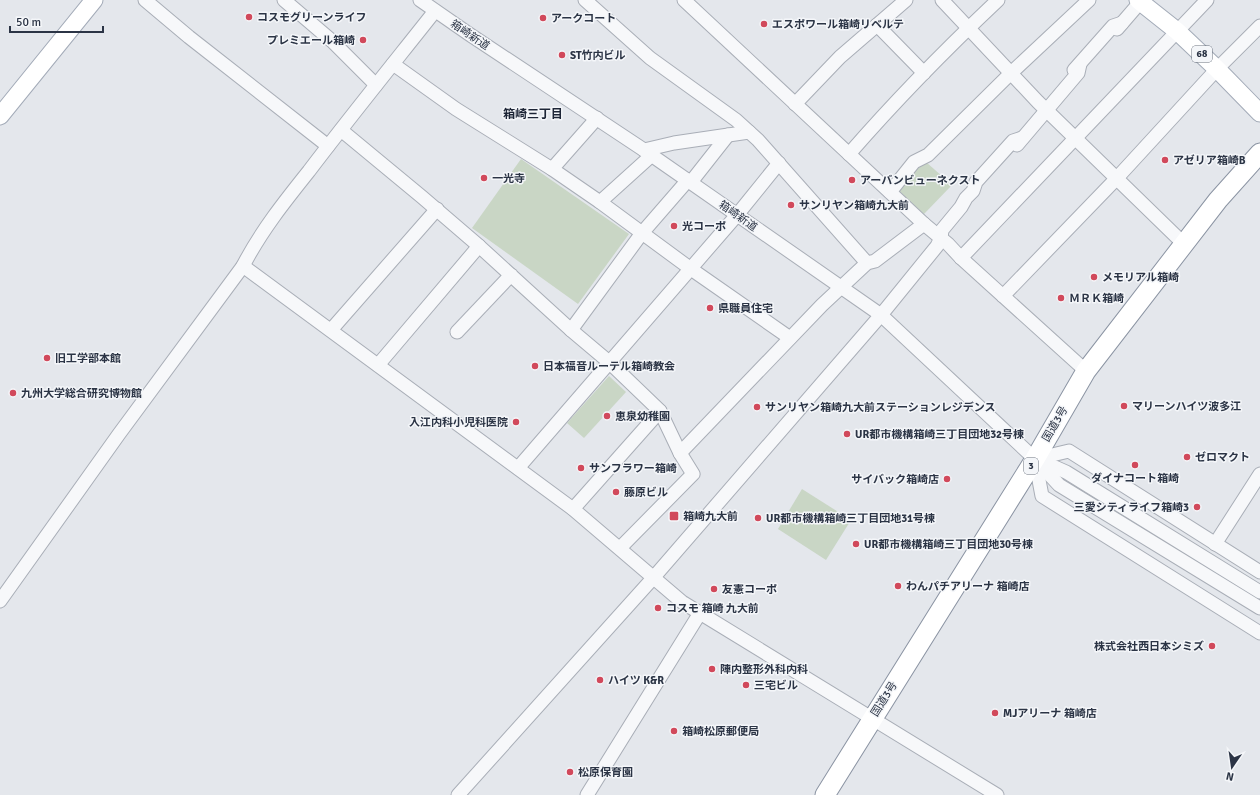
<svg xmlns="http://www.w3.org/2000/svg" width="1260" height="795" font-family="Signika,'Noto Sans JP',sans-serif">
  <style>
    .green { fill: #c9d6c5 }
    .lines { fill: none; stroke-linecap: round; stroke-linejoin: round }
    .minor-casing { stroke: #a9aeb7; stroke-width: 15 }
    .major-casing { stroke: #a3abb8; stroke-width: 19 }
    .highway-casing { stroke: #8b94a3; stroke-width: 21 }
    .minor { stroke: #f7f8fa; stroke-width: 13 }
    .major { stroke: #fff; stroke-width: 17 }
    .highway { stroke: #fff; stroke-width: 19 }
    .poi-dot { fill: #d1495b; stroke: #f4f6f9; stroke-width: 1.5 }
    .labels { text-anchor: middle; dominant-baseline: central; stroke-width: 3; stroke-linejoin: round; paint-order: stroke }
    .shield { fill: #f4f6f9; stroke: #676e7b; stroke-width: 1 }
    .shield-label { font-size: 10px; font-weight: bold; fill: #2b3445 }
    .poi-label { font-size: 11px; font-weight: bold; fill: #2b3445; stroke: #f4f6f9; text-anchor: start }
    .street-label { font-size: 11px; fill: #2b3445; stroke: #f4f6f9 }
    .neighbourhood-label { font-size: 12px; font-weight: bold; fill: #1d2536; stroke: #f4f6f9 }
  </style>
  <rect width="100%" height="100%" fill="#e4e7ec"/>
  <!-- green -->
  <g class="green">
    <path d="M 521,159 L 629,234 L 578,304 L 472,228 Z"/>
    <path d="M 926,162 L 952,185 L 924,214 L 896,189 L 906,178 Z"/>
    <path d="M 609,376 L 626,392 L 584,438 L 567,423 Z"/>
    <path d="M 802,489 L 851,520 L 826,560 L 778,529 Z"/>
  </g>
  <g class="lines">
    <defs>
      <g id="minor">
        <path d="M 145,0 L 189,37 L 328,146"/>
        <path d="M 284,0 L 332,41 L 376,85"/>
        <path d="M 420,0 L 469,34 L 644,150 L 881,315 L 1035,459 L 1059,485 L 1260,608"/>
        <path d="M 585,0 L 650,58 L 736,120 L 758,140 L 867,263"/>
        <path d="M 684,0 L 924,224 L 948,244 L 961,258 L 1086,371"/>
        <path d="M 942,0 L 1038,102 L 1184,244"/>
        <path d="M 877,25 L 924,73"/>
        <path d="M 1117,29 L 1142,0"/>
        <path d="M 393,64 L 456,109 L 552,169 L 600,202 L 691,269 L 790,338"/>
        <path d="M 1074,70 L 1113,26 L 1122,23"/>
        <path d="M 795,104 L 840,57 L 906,0"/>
        <path d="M 341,130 L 422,197 L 479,246 L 571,330 L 609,362 L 660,411 L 680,453 L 693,474 L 620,548"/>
        <path d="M 1017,145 L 1078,73 L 1080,64"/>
        <path d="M 644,150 L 674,143 L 749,132"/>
        <path d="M 849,154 C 896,100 946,49 998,0"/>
        <path d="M 552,169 L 597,118"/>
        <path d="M 691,182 L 728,135"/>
        <path d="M 890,192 L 914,162 L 928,155 L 1010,74 L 1089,0"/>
        <path d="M 600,202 L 652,155"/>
        <path d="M 961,258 L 1207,0"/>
        <path d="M 243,266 L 573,509 L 682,602 L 997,795"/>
        <path d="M 1003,296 L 1116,179 L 1217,69 L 1260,26"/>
        <path d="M 331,330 L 437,209"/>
        <path d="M 571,330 L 642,233 L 688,180"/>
        <path d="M 457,332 L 511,275"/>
        <path d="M 378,365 L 479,246"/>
        <path d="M 680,453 L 822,305 L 867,263 L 875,261 L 924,224"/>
        <path d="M 1035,459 L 1042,496 L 1260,633"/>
        <path d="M 1035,459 L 1069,451 L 1260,572"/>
        <path d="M 1039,460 L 1066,472 L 1260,592"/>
        <path d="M 518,468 L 737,215 L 779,163"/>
        <path d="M 573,509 L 660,411"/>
        <path d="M 1215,544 L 1260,474"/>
        <path d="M 0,601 L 119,434 L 243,266 C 261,231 285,201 309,171 C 350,117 393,64 435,11"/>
        <path d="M 458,795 L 654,577 L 881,315 L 937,246 L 941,238 L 942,230 L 961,207 L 966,198 L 973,191 L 976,182 L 1013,141 L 1022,138"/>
        <path d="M 587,795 L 700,613"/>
      </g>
      <g id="major">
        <path d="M 1138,0 L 1177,31 L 1217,69 L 1260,113"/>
        <path d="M 0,116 L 94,0"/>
      </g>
      <path id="highway" d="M 825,795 L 1035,459 L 1086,371 L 1218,200 L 1260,153"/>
    </defs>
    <!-- minor casing -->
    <use href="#minor" class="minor-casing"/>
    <!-- major casing -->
    <use href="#major" class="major-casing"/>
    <!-- highway casing -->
    <use href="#highway" class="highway-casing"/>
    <!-- minor -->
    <use href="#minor" class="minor"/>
    <!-- major -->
    <use href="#major" class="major"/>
    <!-- highway -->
    <use href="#highway" class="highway"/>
  </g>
  <!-- markers -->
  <g class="poi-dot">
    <circle cx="249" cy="17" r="4"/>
    <circle cx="543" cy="18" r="4"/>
    <circle cx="764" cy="24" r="4"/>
    <circle cx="363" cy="40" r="4"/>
    <circle cx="562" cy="55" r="4"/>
    <circle cx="1165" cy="160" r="4"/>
    <circle cx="484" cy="178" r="4"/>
    <circle cx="852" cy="180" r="4"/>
    <circle cx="791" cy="205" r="4"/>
    <circle cx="674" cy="226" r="4"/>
    <circle cx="1094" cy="277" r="4"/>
    <circle cx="1061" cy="298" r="4"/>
    <circle cx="710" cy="308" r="4"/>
    <circle cx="47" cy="358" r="4"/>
    <circle cx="535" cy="366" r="4"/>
    <circle cx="13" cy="393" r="4"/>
    <circle cx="1124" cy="406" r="4"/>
    <circle cx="757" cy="407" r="4"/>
    <circle cx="607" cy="416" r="4"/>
    <circle cx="516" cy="422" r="4"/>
    <circle cx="847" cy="434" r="4"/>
    <circle cx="1187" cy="457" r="4"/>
    <circle cx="1135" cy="465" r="4"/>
    <circle cx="581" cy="468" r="4"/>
    <circle cx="947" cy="479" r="4"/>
    <circle cx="616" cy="492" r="4"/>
    <circle cx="1197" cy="507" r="4"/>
    <rect x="669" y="511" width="10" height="10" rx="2"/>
    <circle cx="758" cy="518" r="4"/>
    <circle cx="856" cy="544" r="4"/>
    <circle cx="898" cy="586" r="4"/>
    <circle cx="714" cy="589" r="4"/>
    <circle cx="658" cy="608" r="4"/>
    <circle cx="1212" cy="646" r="4"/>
    <circle cx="712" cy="669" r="4"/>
    <circle cx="600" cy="680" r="4"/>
    <circle cx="746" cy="685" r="4"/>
    <circle cx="995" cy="713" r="4"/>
    <circle cx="674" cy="731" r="4"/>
    <circle cx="570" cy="772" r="4"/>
  </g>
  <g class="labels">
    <!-- shield labels -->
    <g class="shield">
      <rect x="1192" y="46" width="20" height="16" rx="3"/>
      <rect x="1024" y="458" width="14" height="16" rx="3"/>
    </g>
    <g class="shield-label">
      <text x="1202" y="54">68</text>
      <text x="1031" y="466">3</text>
    </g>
    <!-- poi labels -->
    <g class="poi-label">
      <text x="257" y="17">コスモグリーンライフ</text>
      <text x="551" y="18">アークコート</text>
      <text x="772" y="24">エスポワール箱崎リベルテ</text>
      <text x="355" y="40" text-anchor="end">プレミエール箱崎</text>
      <text x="570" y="55">ST竹内ビル</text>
      <text x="1173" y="160">アゼリア箱崎B</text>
      <text x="492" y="178">一光寺</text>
      <text x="860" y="180">アーバンビューネクスト</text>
      <text x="799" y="205">サンリヤン箱崎九大前</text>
      <text x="682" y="226">光コーポ</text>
      <text x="1102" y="277">メモリアル箱崎</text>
      <text x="1069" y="298">ＭＲＫ箱崎</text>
      <text x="718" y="308">県職員住宅</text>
      <text x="55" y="358">旧工学部本館</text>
      <text x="543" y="366">日本福音ルーテル箱崎教会</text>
      <text x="21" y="393">九州大学総合研究博物館</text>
      <text x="1132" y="406">マリーンハイツ波多江</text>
      <text x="765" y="407">サンリヤン箱崎九大前ステーションレジデンス</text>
      <text x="615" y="416">恵泉幼稚園</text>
      <text x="508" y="422" text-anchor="end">入江内科小児科医院</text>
      <text x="855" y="434">UR都市機構箱崎三丁目団地32号棟</text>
      <text x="1195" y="457">ゼロマクト</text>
      <text x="589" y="468">サンフラワー箱崎</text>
      <text x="1135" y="478" text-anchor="middle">ダイナコート箱崎</text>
      <text x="939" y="479" text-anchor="end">サイバック箱崎店</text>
      <text x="624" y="492">藤原ビル</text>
      <text x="1189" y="507" text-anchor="end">三愛シティライフ箱崎3</text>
      <text x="683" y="516">箱崎九大前</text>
      <text x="766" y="518">UR都市機構箱崎三丁目団地31号棟</text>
      <text x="864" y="544">UR都市機構箱崎三丁目団地30号棟</text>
      <text x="906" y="586">わんパチアリーナ 箱崎店</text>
      <text x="722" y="589">友憲コーポ</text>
      <text x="666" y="608">コスモ 箱崎 九大前</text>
      <text x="1204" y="646" text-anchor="end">株式会社西日本シミズ</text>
      <text x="720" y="669">陣内整形外科内科</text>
      <text x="608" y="680">ハイツ K&amp;R</text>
      <text x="754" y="685">三宅ビル</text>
      <text x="1003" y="713">MJアリーナ 箱崎店</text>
      <text x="682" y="731">箱崎松原郵便局</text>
      <text x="578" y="772">松原保育園</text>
    </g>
    <!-- street labels -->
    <g class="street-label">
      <text transform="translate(470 35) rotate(34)">箱崎新道</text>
      <text transform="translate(738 216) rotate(35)">箱崎新道</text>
      <text transform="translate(1055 424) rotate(-60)">国道3号</text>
      <text transform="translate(884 699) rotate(-58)">国道3号</text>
    </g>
    <!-- neighbourhood labels -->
    <g class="neighbourhood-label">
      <text x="533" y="114">箱崎三丁目</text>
    </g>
  </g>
  <!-- north arrow -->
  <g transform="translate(1232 767) rotate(193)" stroke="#f4f6f9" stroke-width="3" paint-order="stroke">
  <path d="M0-3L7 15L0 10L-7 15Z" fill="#2b3445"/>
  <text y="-6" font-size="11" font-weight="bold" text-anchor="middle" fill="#2b3445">N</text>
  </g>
  <!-- scale -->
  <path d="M10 26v6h93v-6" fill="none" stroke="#2b3445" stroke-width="2"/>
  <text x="16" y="26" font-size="12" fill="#2b3445" stroke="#f4f6f9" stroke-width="3" paint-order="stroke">50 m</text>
</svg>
